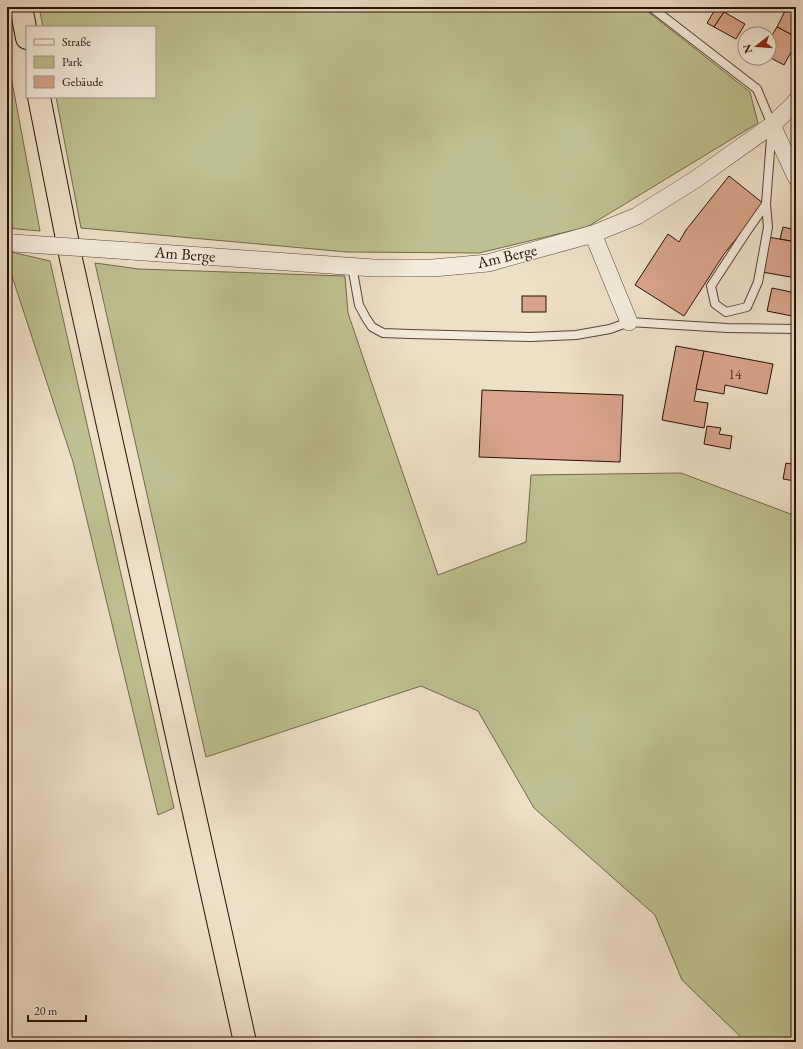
<svg xmlns="http://www.w3.org/2000/svg" width="803" height="1049" font-family="'EB Garamond',serif">
  <style>
    .green { fill: #bfc091; stroke: #72684c }
    .building { fill: #d9a48b; stroke: #261006 }
    .lines { fill: none; stroke-linecap: round; stroke-linejoin: round }
    .lane-casing { stroke: #584436; stroke-width: 10 }
    .street-casing { stroke: #584436; stroke-width: 18 }
    .highway-casing { stroke: #261006; stroke-width: 24 }
    .lane { stroke: #f4ebdb; stroke-width: 8 }
    .street { stroke: #f4ebdb; stroke-width: 17 }
    .highway { stroke: #eee0c7; stroke-width: 22 }
    .street-bridge-casing { stroke: #584436; stroke-width: 18; stroke-linecap: butt }
    .street-bridge { stroke: #f4ebdb; stroke-width: 17 }
    .labels { text-anchor: middle; dominant-baseline: central; stroke-width: 3; stroke-linejoin: round; paint-order: stroke }
    .number-label { font-size: 14px; fill: #533527 }
    .street-label { font-size: 16px; fill: #261006; stroke: #f4ebdb }
  </style>
  <rect width="100%" height="100%" fill="#eee0c7"/>
  <filter id="stains"><feTurbulence type="fractalNoise" baseFrequency=".005" numOctaves="4"/><feColorMatrix values="0 0 0 0 .2 0 0 0 0 .09 0 0 0 0 .02 0 0 0 .5 -.17"/></filter>
  <radialGradient id="worn" r=".72"><stop offset=".6" stop-color="#630" stop-opacity="0"/><stop offset="1" stop-color="#630" stop-opacity=".3"/></radialGradient>
  <!-- green -->
  <g class="green">
    <path d="M 39,7 L 642,7 L 750,92 L 758,123 L 587,227 L 479,253 L 347,252 L 81,228 L 56,97 L 155,97 L 155,27 L 43,27 Z"/>
    <path d="M 7,55 L 40,231 L 7,228 Z"/>
    <path d="M 7,251 L 50,261 L 174,808 L 158,815 L 73,462 L 7,261 Z"/>
    <path d="M 95,263 L 139,269 L 345,276 L 348,313 L 369,375 L 438,575 L 526,542 L 531,475 L 681,473 L 796,516 L 796,1042 L 746,1042 L 682,980 L 655,915 L 534,808 L 478,711 L 421,686 L 206,757 Z"/>
  </g>
  <!-- building -->
  <g class="building">
    <path d="M 787,7 L 793,7 L 796,9 L 796,37 L 777,27 Z"/>
    <path d="M 716,8 L 724,12 L 714,27 L 707,23 Z"/>
    <path d="M 724,12 L 745,24 L 736,39 L 714,27 Z"/>
    <path d="M 777,27 L 796,37 L 796,43 L 784,65 L 769,57 L 769,40 Z"/>
    <path d="M 729,176 L 764,204 L 724,254 L 684,316 L 635,285 L 668,234 L 679,242 L 686,230 Z"/>
    <path d="M 783,227 L 796,230 L 796,242 L 780,239 Z"/>
    <path d="M 768,237 L 796,242 L 796,278 L 762,272 Z"/>
    <path d="M 772,288 L 796,293 L 792,316 L 767,311 Z"/>
    <rect x="522" y="296" width="24" height="16"/>
    <path d="M 676,346 L 704,351 L 694,401 L 708,403 L 704,428 L 662,420 Z"/>
    <path d="M 704,351 L 773,364 L 767,394 L 725,385 L 724,394 L 696,389 Z"/>
    <path d="M 482,390 L 623,395 L 620,462 L 479,457 Z"/>
    <path d="M 707,426 L 721,428 L 719,434 L 732,436 L 730,449 L 704,444 Z"/>
    <path d="M 786,463 L 796,465 L 795,481 L 783,479 Z"/>
  </g>
  <g class="lines">
    <defs>
      <g id="lane">
        <path d="M 651,7 L 757,89 L 772,125 L 766,204 L 745,234 L 711,286 L 715,304 L 726,312 L 747,307 L 758,282 L 768,227 L 766,204"/>
        <path d="M 352,266 L 359,305 L 366,318 L 372,327 L 383,333 L 410,334 L 531,337 L 576,335 L 610,329 L 629,322 L 727,328 L 796,329"/>
      </g>
      <g id="street">
        <path d="M 772,125 L 796,177"/>
        <path d="M 593,234 L 629,322"/>
        <path d="M 131,251 L 374,268 L 433,268 L 488,263 L 593,234 L 637,216 L 696,179 L 772,125 L 794,104 L 796,101"/>
      </g>
      <g id="highway">
        <path d="M 21,7 L 27,38"/>
        <path d="M 39,97 L 71,259 L 245,1042"/>
      </g>
    </defs>
    <!-- lane casing -->
    <use href="#lane" class="lane-casing"/>
    <!-- street casing -->
    <use href="#street" class="street-casing"/>
    <!-- highway casing -->
    <use href="#highway" class="highway-casing"/>
    <!-- lane -->
    <use href="#lane" class="lane"/>
    <!-- street -->
    <use href="#street" class="street"/>
    <!-- highway -->
    <use href="#highway" class="highway"/>
    <defs>
      <path id="street-bridge" d="M 13,243 L 131,251"/>
    </defs>
    <!-- street-bridge casing -->
    <use href="#street-bridge" class="street-bridge-casing"/>
    <!-- street-bridge -->
    <use href="#street-bridge" class="street-bridge"/>
  </g>
  <g class="labels">
    <!-- number labels -->
    <g class="number-label">
      <text x="735" y="374">14</text>
    </g>
    <!-- street labels -->
    <g class="street-label">
      <text transform="translate(185 254) rotate(4)">Am Berge</text>
      <text transform="translate(507 256) rotate(-13)">Am Berge</text>
    </g>
  </g>
  <!-- margin -->
  <rect width="803" height="1049" fill="none" stroke="#eee0c7" stroke-width="24"/>
  <rect x="8" y="8" width="787" height="1033" fill="none" stroke="#261006" stroke-width="2"/>
  <rect x="12" y="12" width="779" height="1025" fill="none" stroke="#261006"/>
  <!-- legend -->
  <rect x="26" y="26" width="130" height="72" fill="#f4ebdb" stroke="#a29386"/>
  <rect x="34" y="39" width="20" height="6" fill="#f4ebdb" stroke="#a29386"/>
  <text x="62" y="46" font-size="12" fill="#261006">Straße</text>
  <rect x="34" y="56" width="20" height="12" fill="#bfc091" stroke="#a29386"/>
  <text x="62" y="66" font-size="12" fill="#261006">Park</text>
  <rect x="34" y="76" width="20" height="12" fill="#d9a48b" stroke="#a29386"/>
  <text x="62" y="86" font-size="12" fill="#261006">Gebäude</text>
  <!-- north arrow -->
  <g transform="translate(757 46) rotate(253)"><circle r="19" fill="#f4ebdb" stroke="#a29386"/>
  <path d="M0-3L7 15L0 10L-7 15Z" fill="#8f2418"/>
  <text y="-6" font-size="11" font-weight="bold" text-anchor="middle" fill="#261006">N</text>
  </g>
  <!-- scale -->
  <path d="M28 1015v6h58v-6" fill="none" stroke="#261006" stroke-width="2"/>
  <text x="34" y="1015" font-size="12" fill="#261006" stroke="#f4ebdb" stroke-width="3" paint-order="stroke">20 m</text>
  <rect width="100%" height="100%" filter="url(#stains)"/>
  <rect width="100%" height="100%" fill="url(#worn)"/>
</svg>
